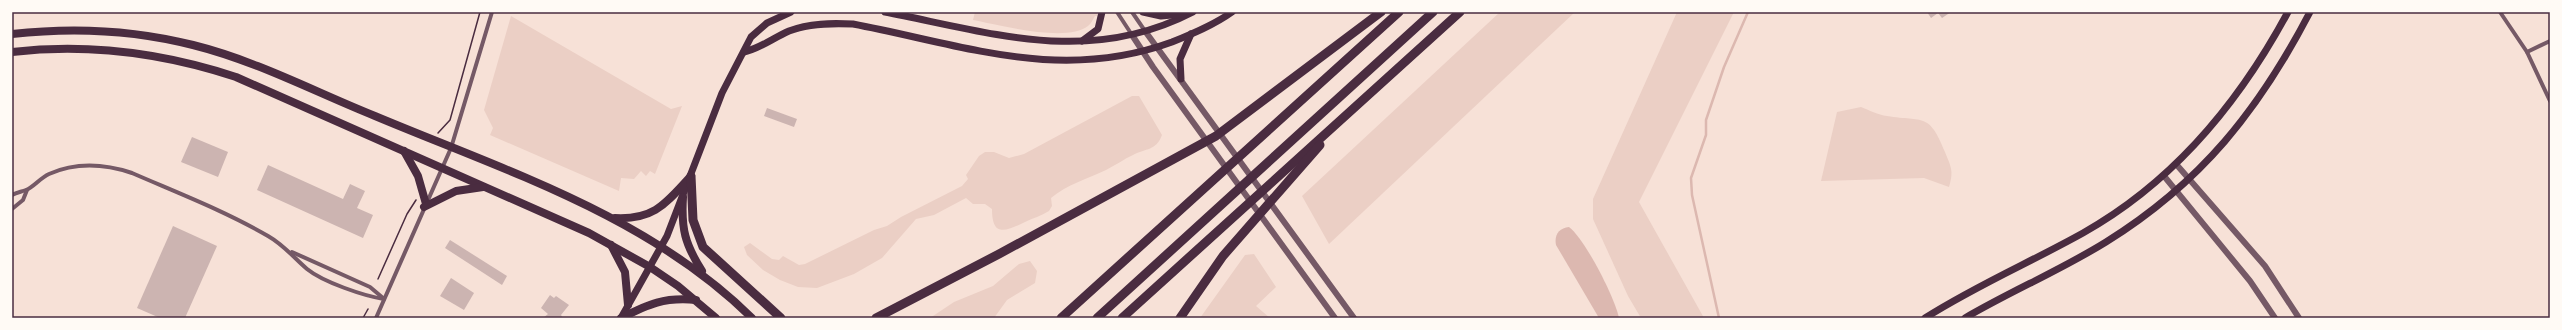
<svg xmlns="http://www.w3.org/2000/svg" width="2562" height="330" font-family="Arial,sans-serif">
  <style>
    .green { fill: #ebcfc5 }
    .water { fill: #dcb8b0 }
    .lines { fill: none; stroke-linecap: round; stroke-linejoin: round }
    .stream { stroke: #dcb8b0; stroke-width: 2.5 }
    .building { fill: #ccb4b1 }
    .path { stroke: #4a2c40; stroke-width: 1.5 }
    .minor { stroke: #755966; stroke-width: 4 }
    .tertiary { stroke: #755966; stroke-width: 6 }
    .secondary { stroke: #4a2c40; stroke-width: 7 }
    .primary { stroke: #4a2c40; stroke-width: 8 }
    .motorway { stroke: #4a2c40; stroke-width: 9 }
    .neatline { fill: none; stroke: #4a2c40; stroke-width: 1.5 }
  </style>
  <rect width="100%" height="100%" fill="#f7e1d7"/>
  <!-- green -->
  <g class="green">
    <path d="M 975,12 L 1097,12 L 1097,16 L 1095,16 C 1093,19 1091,24 1088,26 C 1067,43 999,25 973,20 Z"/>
    <path d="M 1500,12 L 1575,12 L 1329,244 L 1302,196 Z"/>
    <path d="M 1677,12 L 1734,12 L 1639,202 L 1704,318 L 1641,318 L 1628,296 L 1593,219 L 1593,199 Z"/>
    <path d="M 511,16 L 671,109 L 682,106 L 655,174 L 650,171 L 646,176 L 641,171 L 634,179 L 621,178 L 619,191 L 490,135 L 493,128 L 484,110 Z"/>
    <path d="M 1132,96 L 1139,96 L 1162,135 C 1156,151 1146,148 1133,155 C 1124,159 1116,165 1106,170 C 1089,178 1066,185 1051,198 L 1052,206 L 1049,211 C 1041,216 1033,218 1025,222 C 1006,231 992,238 992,209 L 985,204 L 973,204 L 966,198 L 934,215 L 916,219 L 882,258 L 854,274 L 817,288 L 798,287 L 780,280 L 763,270 L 747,255 L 744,247 L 750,243 L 772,259 L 779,260 L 783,256 L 799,265 L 805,264 L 874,230 L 887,226 L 901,217 L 962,186 L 968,179 L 966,175 L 979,156 L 985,152 L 994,152 L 1009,158 L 1024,154 Z"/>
    <path d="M 1861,107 C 1869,110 1878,115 1887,116 C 1924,122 1929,112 1945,152 C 1951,167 1954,171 1949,187 L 1924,178 L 1821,181 L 1837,112 Z"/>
    <path d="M 1254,254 L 1276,287 L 1256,306 L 1270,318 L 1200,318 L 1245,255 Z"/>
    <path d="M 1030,261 L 1037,271 L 1035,283 L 1007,300 L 994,318 L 930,318 L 954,302 L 993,286 L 1019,264 Z"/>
  </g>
  <!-- water -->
  <path class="water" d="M 1569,227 C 1585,239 1615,298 1619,318 L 1599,318 L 1556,245 C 1554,235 1559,228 1569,227 Z"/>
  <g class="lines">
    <!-- stream -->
    <path class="stream" d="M 1719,318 L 1692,195 L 1691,178 L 1706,135 L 1706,120 L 1724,67 L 1748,12"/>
  </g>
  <!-- building -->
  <g class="building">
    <path d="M 1927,12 L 1951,12 L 1942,18 L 1938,13 L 1931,18 Z"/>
    <path d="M 767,108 L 797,119 L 794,127 L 764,116 Z"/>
    <path d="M 192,137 L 228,152 L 218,177 L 181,162 Z"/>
    <path d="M 268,165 L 343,199 L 350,184 L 365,191 L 357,208 L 373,215 L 363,238 L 257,190 Z"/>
    <path d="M 173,226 L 217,246 L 185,318 L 160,318 L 137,308 Z"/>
    <path d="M 450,240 L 507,276 L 502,285 L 445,248 Z"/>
    <path d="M 451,278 L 474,293 L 464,310 L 440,296 Z"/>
    <path d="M 550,295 L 554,298 L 556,296 L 569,305 L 561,315 L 563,318 L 543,318 L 548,314 L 541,308 Z"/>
  </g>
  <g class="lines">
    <!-- path -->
    <g class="path">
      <path d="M 438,133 L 450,120 L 480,12"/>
      <path d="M 378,279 L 407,214 L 416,200"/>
      <path d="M 363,318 L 368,309"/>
    </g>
    <!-- minor -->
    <g class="minor">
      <path d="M 1117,12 L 1132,35"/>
      <path d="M 1132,12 L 1145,31"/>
      <path d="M 2500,12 L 2527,52 L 2550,101"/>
      <path d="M 2527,52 L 2550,41"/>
      <path d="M 12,195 C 17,192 21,192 26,190 C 34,187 40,178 49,174 C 76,162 105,164 132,173 C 178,193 225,211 268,236 C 284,245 294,258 307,269 C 323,282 364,296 384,299"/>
      <path d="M 12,209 L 23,200 L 27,190"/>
      <path d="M 292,252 L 370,287 L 383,298"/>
      <path d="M 376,318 L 451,148 L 492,12"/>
    </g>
    <!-- tertiary -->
    <g class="tertiary">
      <path d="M 1145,31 L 1354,318"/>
      <path d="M 1132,35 L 1153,67 L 1335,318"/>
      <path d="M 2176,164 L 2265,266 L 2299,318"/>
      <path d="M 2164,176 L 2250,281 L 2275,318"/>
    </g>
    <!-- secondary -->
    <g class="secondary">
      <path d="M 885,12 C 993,33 1089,66 1193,12"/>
      <path d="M 1143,12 L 1161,16 L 1183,14"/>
      <path d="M 1082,41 L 1098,29 L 1102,12"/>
      <path d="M 744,52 C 761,48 773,38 789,31 C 809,23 832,23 853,24 C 964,45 1060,83 1172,42 C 1192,34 1214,25 1232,12"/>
      <path d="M 1181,79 L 1180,59 L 1191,34"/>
      <path d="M 621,318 L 667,236 L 722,93 L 751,37 L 767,23 L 791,12"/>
      <path d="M 1925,318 C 1975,286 2031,262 2083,233 C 2174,182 2239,103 2288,12"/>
      <path d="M 1965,318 C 2011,291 2061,270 2106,242 C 2201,183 2259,110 2310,12"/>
    </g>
    <!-- primary -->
    <g class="primary">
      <path d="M 12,34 C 73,27 134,30 193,45 C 257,61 315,92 375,116 C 506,171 649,216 752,318"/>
      <path d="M 12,52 C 89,43 163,53 236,77 L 589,233 L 650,267 L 678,286 L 716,318"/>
      <path d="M 404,151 L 418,176 L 426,204"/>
      <path d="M 683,197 C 681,229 685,244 702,271"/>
      <path d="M 424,207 L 456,191 L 483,187"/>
      <path d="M 615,218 C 655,220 666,203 691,176"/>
      <path d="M 611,245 L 625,272 L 628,305"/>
      <path d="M 621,318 C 649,304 664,297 696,300"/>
    </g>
    <!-- motorway -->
    <g class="motorway">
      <path d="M 691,176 L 693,220 L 703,247 L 781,318"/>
      <path d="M 876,318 L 999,254 L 1216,136 L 1381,12"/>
      <path d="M 1061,318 L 1399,12"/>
      <path d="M 1097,318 L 1433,12"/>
      <path d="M 1122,318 L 1460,12"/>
      <path d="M 1180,318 L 1223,256 L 1320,145"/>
    </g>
  </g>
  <!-- border -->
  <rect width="2562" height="330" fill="none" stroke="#fffaf5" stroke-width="26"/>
  <rect x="13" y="13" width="2536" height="304" class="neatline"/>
</svg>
